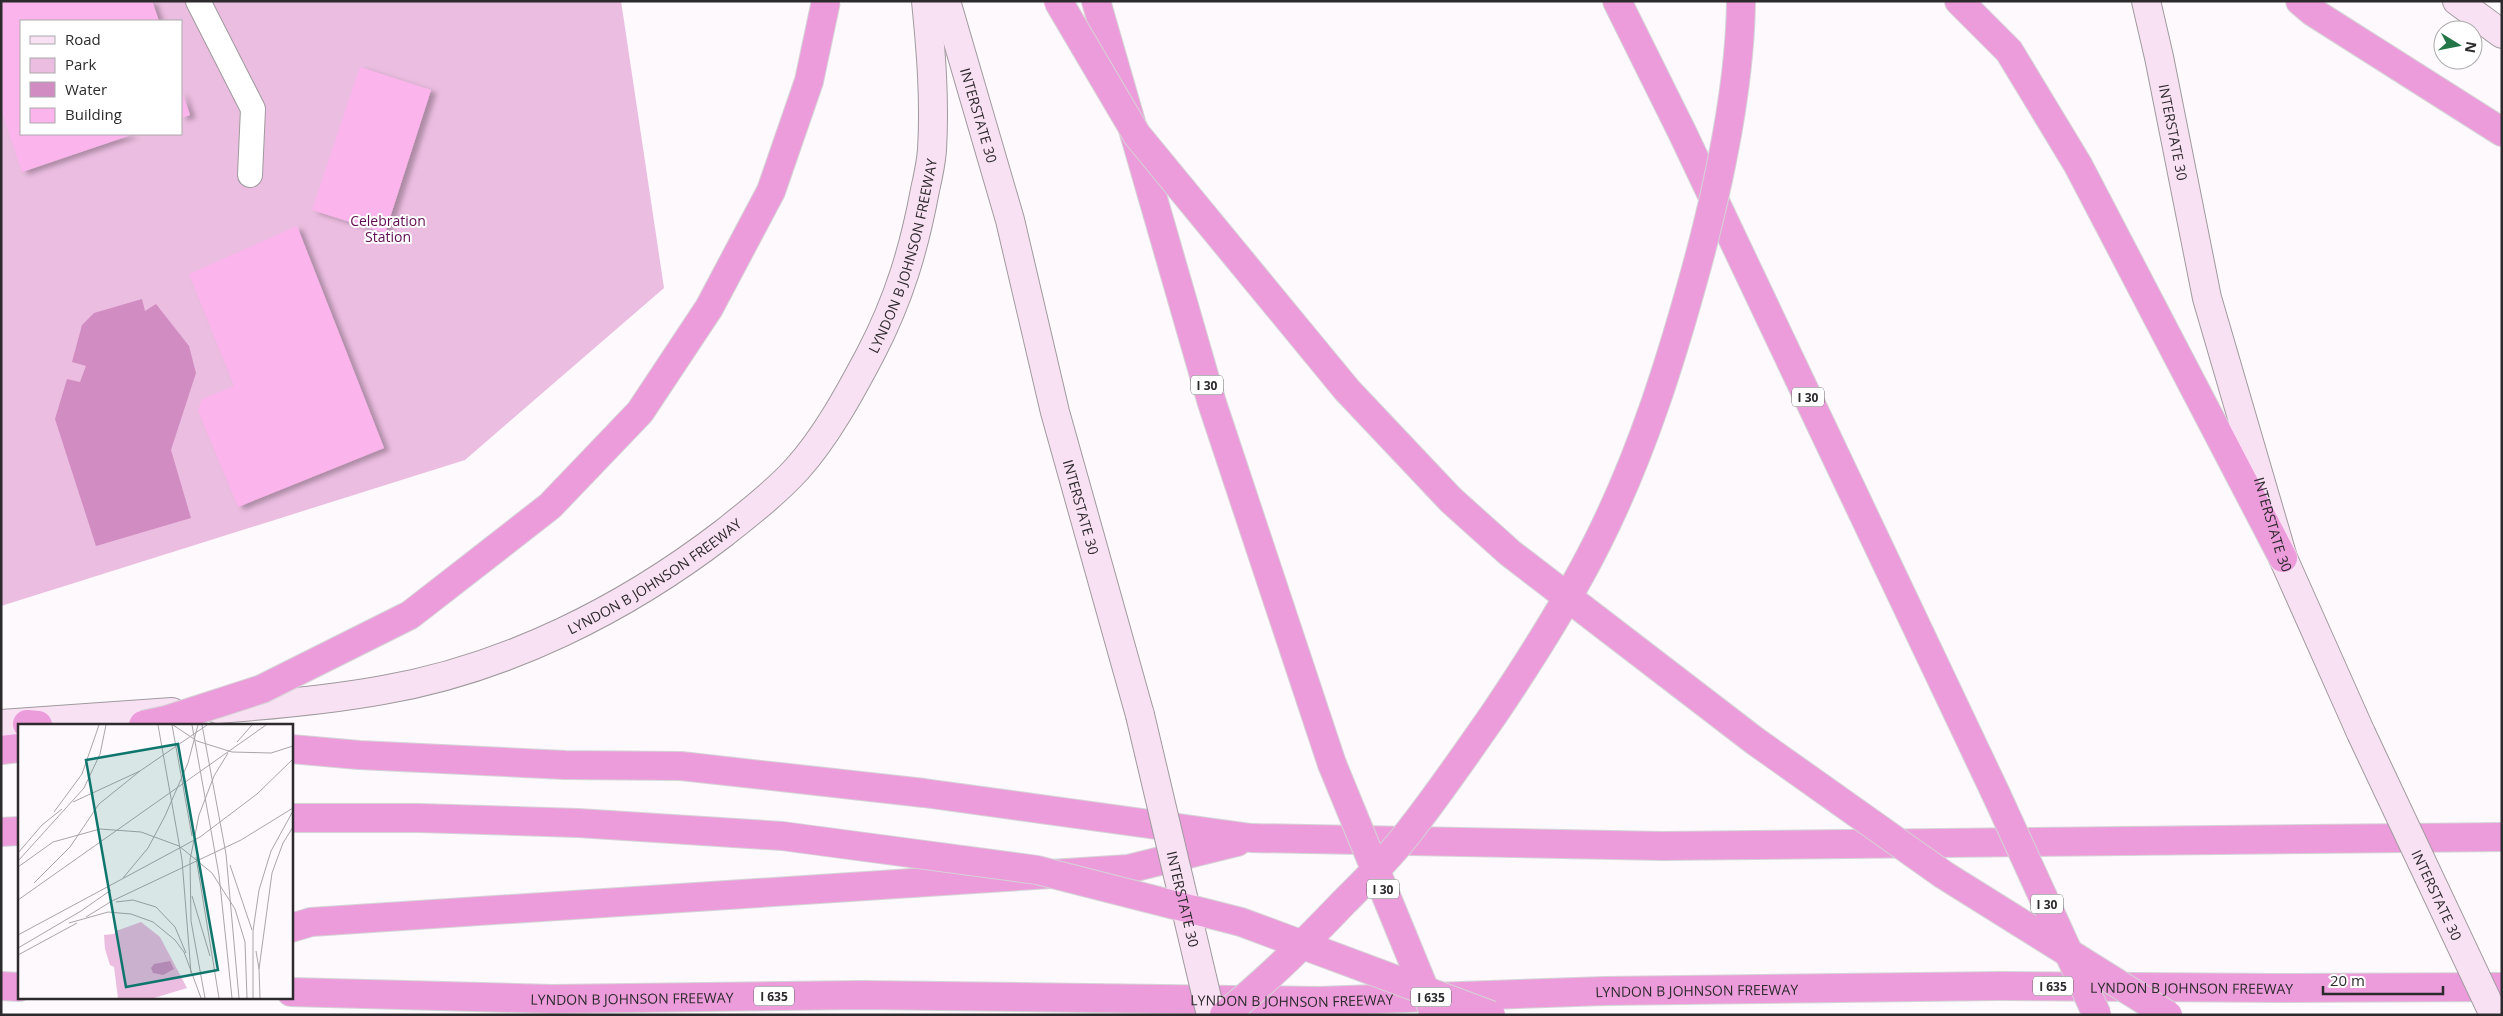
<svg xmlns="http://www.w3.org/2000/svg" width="2503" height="1016" font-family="'Open Sans',sans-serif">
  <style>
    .green { fill: #ebbde0; fill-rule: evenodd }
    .water { fill: #d18cc2 }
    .building { fill: #fcb4ec; filter: url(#shadow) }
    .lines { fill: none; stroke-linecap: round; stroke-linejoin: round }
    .lane-casing { stroke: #9f9a9d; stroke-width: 26 }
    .secondary-casing { stroke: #9f9a9d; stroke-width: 30 }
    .highway-casing { stroke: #d5d4d5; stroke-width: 30 }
    .lane { stroke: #fff; stroke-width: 24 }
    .secondary { stroke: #f9e1f4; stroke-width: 28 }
    .highway { stroke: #ec9cdb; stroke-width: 28 }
    .secondary-bridge-casing { stroke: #9f9a9d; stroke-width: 30; stroke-linecap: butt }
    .highway-bridge-casing { stroke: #d5d4d5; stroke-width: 30; stroke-linecap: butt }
    .secondary-bridge { stroke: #f9e1f4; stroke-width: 28 }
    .highway-bridge { stroke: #ec9cdb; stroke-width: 28 }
    .labels { text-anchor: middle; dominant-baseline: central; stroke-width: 4; stroke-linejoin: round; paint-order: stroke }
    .shield { fill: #fff; stroke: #6b6a6b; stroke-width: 1 }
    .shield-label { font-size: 12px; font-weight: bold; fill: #2c2a2c }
    .street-label { font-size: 14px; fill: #2c2a2c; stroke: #fff }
    .park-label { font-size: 14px; fill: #5f0b53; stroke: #fff }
    .inset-road { fill: none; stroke: #a9a6a9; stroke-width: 1 }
    .view { fill: #0f766e; fill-opacity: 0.15; stroke: #0f766e; stroke-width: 2.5 }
    .inset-edge { fill: none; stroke: #2c2a2c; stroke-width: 2.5 }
  </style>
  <defs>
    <filter id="shadow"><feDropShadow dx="5.5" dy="3" stdDeviation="2.5" flood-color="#0004"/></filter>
  </defs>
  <rect width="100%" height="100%" fill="#fdf9fc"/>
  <!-- green -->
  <path class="green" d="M 1,1 L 621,1 L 664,288 L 465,460 L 1,606 ZM 21,21 L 181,21 L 181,134 L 21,134 Z"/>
  <!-- water -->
  <path class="water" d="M 142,299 L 145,311 L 156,304 L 189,346 L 196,373 L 171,450 L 191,518 L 96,546 L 55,419 L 67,379 L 80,382 L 86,366 L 72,362 L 82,325 L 94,313 Z"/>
  <!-- building -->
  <g class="building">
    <path d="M 1,1 L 152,1 L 159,21 L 21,21 L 21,134 L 134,134 L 22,172 L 1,109 Z"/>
    <path d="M 360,67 L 431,90 L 385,233 L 312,210 Z"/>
    <path d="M 181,90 L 190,115 L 181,118 Z"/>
    <path d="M 297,226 L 384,448 L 238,507 L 198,411 L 202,399 L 234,386 L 189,274 Z"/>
  </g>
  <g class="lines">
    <defs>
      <path id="lane" d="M 198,1 L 253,109 L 250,175"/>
      <g id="secondary">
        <path id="s1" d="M 946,1 L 1010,220 L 1055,412 L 1140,715"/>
        <path id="s2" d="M 2146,1 L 2159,57 L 2207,298 L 2283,558 L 2361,733"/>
        <path d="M 2457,1 L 2502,34"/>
        <path id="s3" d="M 217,709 C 272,705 328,700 383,690 C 506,669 625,609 724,533 C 749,513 776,492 797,469 C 826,437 851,391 871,353 C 899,299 914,249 925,190 C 928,177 931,163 932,150 C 935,100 931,51 926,1"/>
        <path d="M 1,724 L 172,712"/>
      </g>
      <g id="highway">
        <path d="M 1096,1 L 1212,403 L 1332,764"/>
        <path d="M 1617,1 L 1682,132 L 1996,794"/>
        <path d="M 1959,1 L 2009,51 L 2078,165 L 2283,558"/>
        <path d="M 2300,1 L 2313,12 L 2502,132"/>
        <path d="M 27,724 L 38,725"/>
        <path d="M 291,749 L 359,755 L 565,765 L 681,766 L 924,793 L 1251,838 L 1662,846 L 2502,837"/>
        <path d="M 1,750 L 19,748"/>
        <path d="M 1,832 L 19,831"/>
        <path d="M 291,928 L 311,922 L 1128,869 L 1237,842"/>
        <path d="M 1,986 L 19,987"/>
        <path id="s4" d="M 291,992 L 552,999 L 862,995 L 1319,1001 L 1605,991 L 2000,986 L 2278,988 L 2502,987"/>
      </g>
    </defs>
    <!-- lane casing -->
    <use href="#lane" class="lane-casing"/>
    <!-- secondary casing -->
    <use href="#secondary" class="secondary-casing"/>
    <!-- highway casing -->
    <use href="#highway" class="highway-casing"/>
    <!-- lane -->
    <use href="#lane" class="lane"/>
    <!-- secondary -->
    <use href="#secondary" class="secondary"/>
    <!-- highway -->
    <use href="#highway" class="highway"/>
    <defs>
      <g id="secondary-bridge">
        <path id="s5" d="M 1140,715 L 1211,1015"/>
        <path id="s6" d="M 2361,733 L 2494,1015"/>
      </g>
      <g id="highway-bridge">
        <path d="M 1058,1 L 1137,135 L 1347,390 L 1451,500 L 1510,553 L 1755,741 L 1944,875 L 2168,1015"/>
        <path d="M 143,725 L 166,720 L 262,689 L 410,615 L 550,506 L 640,412 L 709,308 L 771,191 L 809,81 L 826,1"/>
        <path d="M 1332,764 L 1435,1015"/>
        <path d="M 1996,794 L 2097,1015"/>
        <path d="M 291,818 L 419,818 L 578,823 L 782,836 L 1037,870 L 1241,922 L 1491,1015"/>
        <path d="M 1224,1015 C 1267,981 1306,942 1344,902 C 1366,880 1389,858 1408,833 C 1438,795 1466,754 1494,714 C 1531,659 1567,603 1597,543 C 1642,454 1672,358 1698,262 C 1720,180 1740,85 1741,1"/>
      </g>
    </defs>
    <!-- secondary-bridge casing -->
    <use href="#secondary-bridge" class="secondary-bridge-casing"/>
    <!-- highway-bridge casing -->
    <use href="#highway-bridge" class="highway-bridge-casing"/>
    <!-- secondary-bridge -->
    <use href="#secondary-bridge" class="secondary-bridge"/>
    <!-- highway-bridge -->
    <use href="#highway-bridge" class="highway-bridge"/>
  </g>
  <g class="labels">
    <!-- shield labels -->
    <g class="shield">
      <rect x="1191" y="375.5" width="32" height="19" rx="4"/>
      <rect x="1792" y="387.5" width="32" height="19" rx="4"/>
      <rect x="1367" y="879.5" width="32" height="19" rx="4"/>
      <rect x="2031" y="894.5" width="32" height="19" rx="4"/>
      <rect x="2033" y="976.5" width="40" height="19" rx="4"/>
      <rect x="754" y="986.5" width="40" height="19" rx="4"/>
      <rect x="1411" y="987.5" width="40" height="19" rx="4"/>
    </g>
    <g class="shield-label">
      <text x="1207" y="385">I 30</text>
      <text x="1808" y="397">I 30</text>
      <text x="1383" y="889">I 30</text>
      <text x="2047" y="904">I 30</text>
      <text x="2053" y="986">I 635</text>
      <text x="774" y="996">I 635</text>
      <text x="1431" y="997">I 635</text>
    </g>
    <!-- street labels -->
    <g class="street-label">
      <text stroke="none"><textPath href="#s1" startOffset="119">INTERSTATE 30</textPath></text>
      <text stroke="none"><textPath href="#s2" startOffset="134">INTERSTATE 30</textPath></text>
      <text stroke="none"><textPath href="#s3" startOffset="884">LYNDON B JOHNSON FREEWAY</textPath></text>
      <text stroke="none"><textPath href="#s1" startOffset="524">INTERSTATE 30</textPath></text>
      <text stroke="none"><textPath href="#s2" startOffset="539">INTERSTATE 30</textPath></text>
      <text stroke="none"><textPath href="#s3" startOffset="464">LYNDON B JOHNSON FREEWAY</textPath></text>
      <text stroke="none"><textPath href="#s6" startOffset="179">INTERSTATE 30</textPath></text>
      <text stroke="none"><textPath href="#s5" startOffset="189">INTERSTATE 30</textPath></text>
      <text stroke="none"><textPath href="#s4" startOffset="1901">LYNDON B JOHNSON FREEWAY</textPath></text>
      <text stroke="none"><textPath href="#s4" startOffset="1406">LYNDON B JOHNSON FREEWAY</textPath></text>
      <text stroke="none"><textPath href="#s4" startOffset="341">LYNDON B JOHNSON FREEWAY</textPath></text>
      <text stroke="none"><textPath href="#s4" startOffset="1001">LYNDON B JOHNSON FREEWAY</textPath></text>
    </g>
    <!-- park labels -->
    <g class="park-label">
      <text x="388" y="220">Celebration<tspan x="388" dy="16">Station</tspan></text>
    </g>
  </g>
  <!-- overview -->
  <g transform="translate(18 724)">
    <rect width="275" height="275" fill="#fdf9fc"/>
    <path d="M 123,198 L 142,213 L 169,264 L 136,274 L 100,274 L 96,243 L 92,241 L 87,225 L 86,211 L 96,210 L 98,207 Z" fill="#ebbde0"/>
    <path d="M 152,237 L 156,245 L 145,251 L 135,249 L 133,244 L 136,240 Z" fill="#d18cc2"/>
    <path class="inset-road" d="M 140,1 L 164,136 L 173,249M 154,1 L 174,112M 155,1 L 179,17 L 214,28 L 253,29 L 275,22M 174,1 L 201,151 L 214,274M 184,1 L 208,130 L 221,274M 219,18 L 234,1M 55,78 L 122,47 L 189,1M 36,88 L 64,50 L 81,1M 0,129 L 24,101 L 44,85M 178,133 L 201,274M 0,137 L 66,64 L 82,30 L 88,1M 212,141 L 234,206M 0,143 L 35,118 L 82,105 L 123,108 L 161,122 L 194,149 L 217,185 L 227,218 L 229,274M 105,154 L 130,124 L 147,92 L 170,39 L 180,1M 16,159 L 52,123 L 81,80 L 122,47M 174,172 L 192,232M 0,176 L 248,1M 98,178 L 115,176 L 138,183 L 157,203 L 168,229M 68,193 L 94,177 L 223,116 L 275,84M 51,199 L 90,188 L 113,190 L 135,198 L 157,216 L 166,228 L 183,274M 0,211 L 182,113 L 239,70 L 275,35M 0,224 L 63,187 L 93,166M 238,227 L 241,245M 0,231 L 59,199M 187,274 L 173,197 L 172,136 L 181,91 L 196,52 L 210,29M 235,274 L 235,207 L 241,166 L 253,127 L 275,87M 242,274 L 241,245 L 254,149 L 265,119 L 275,103"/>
    <path class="view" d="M 160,20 L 200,246 L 108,263 L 68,36 Z"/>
    <rect width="275" height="275" class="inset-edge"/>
  </g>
  <!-- border -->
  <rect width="2503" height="1016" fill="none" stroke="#2c2a2c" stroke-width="5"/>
  <!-- legend -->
  <rect x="20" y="20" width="162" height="115" fill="#ffffff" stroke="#abaaab"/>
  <rect x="30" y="36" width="25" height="8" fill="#f9e1f4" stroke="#abaaab"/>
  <text x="65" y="45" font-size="15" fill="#2c2a2c">Road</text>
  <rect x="30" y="58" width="25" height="15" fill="#ebbde0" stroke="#abaaab"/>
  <text x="65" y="70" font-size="15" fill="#2c2a2c">Park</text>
  <rect x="30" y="82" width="25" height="15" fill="#d18cc2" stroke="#abaaab"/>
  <text x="65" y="95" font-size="15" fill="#2c2a2c">Water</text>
  <rect x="30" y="108" width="25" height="15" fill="#fcb4ec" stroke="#abaaab"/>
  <text x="65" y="120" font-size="15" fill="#2c2a2c">Building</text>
  <!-- north arrow -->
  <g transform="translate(2458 45) rotate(100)"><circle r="24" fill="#ffffff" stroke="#abaaab"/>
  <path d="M0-4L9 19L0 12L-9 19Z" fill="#227648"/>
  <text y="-8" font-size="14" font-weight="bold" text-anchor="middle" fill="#2c2a2c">N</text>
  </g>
  <!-- scale -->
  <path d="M2323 986v8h120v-8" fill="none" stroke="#2c2a2c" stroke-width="2.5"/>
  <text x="2330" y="986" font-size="15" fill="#2c2a2c" stroke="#ffffff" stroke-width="4" paint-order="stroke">20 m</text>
</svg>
